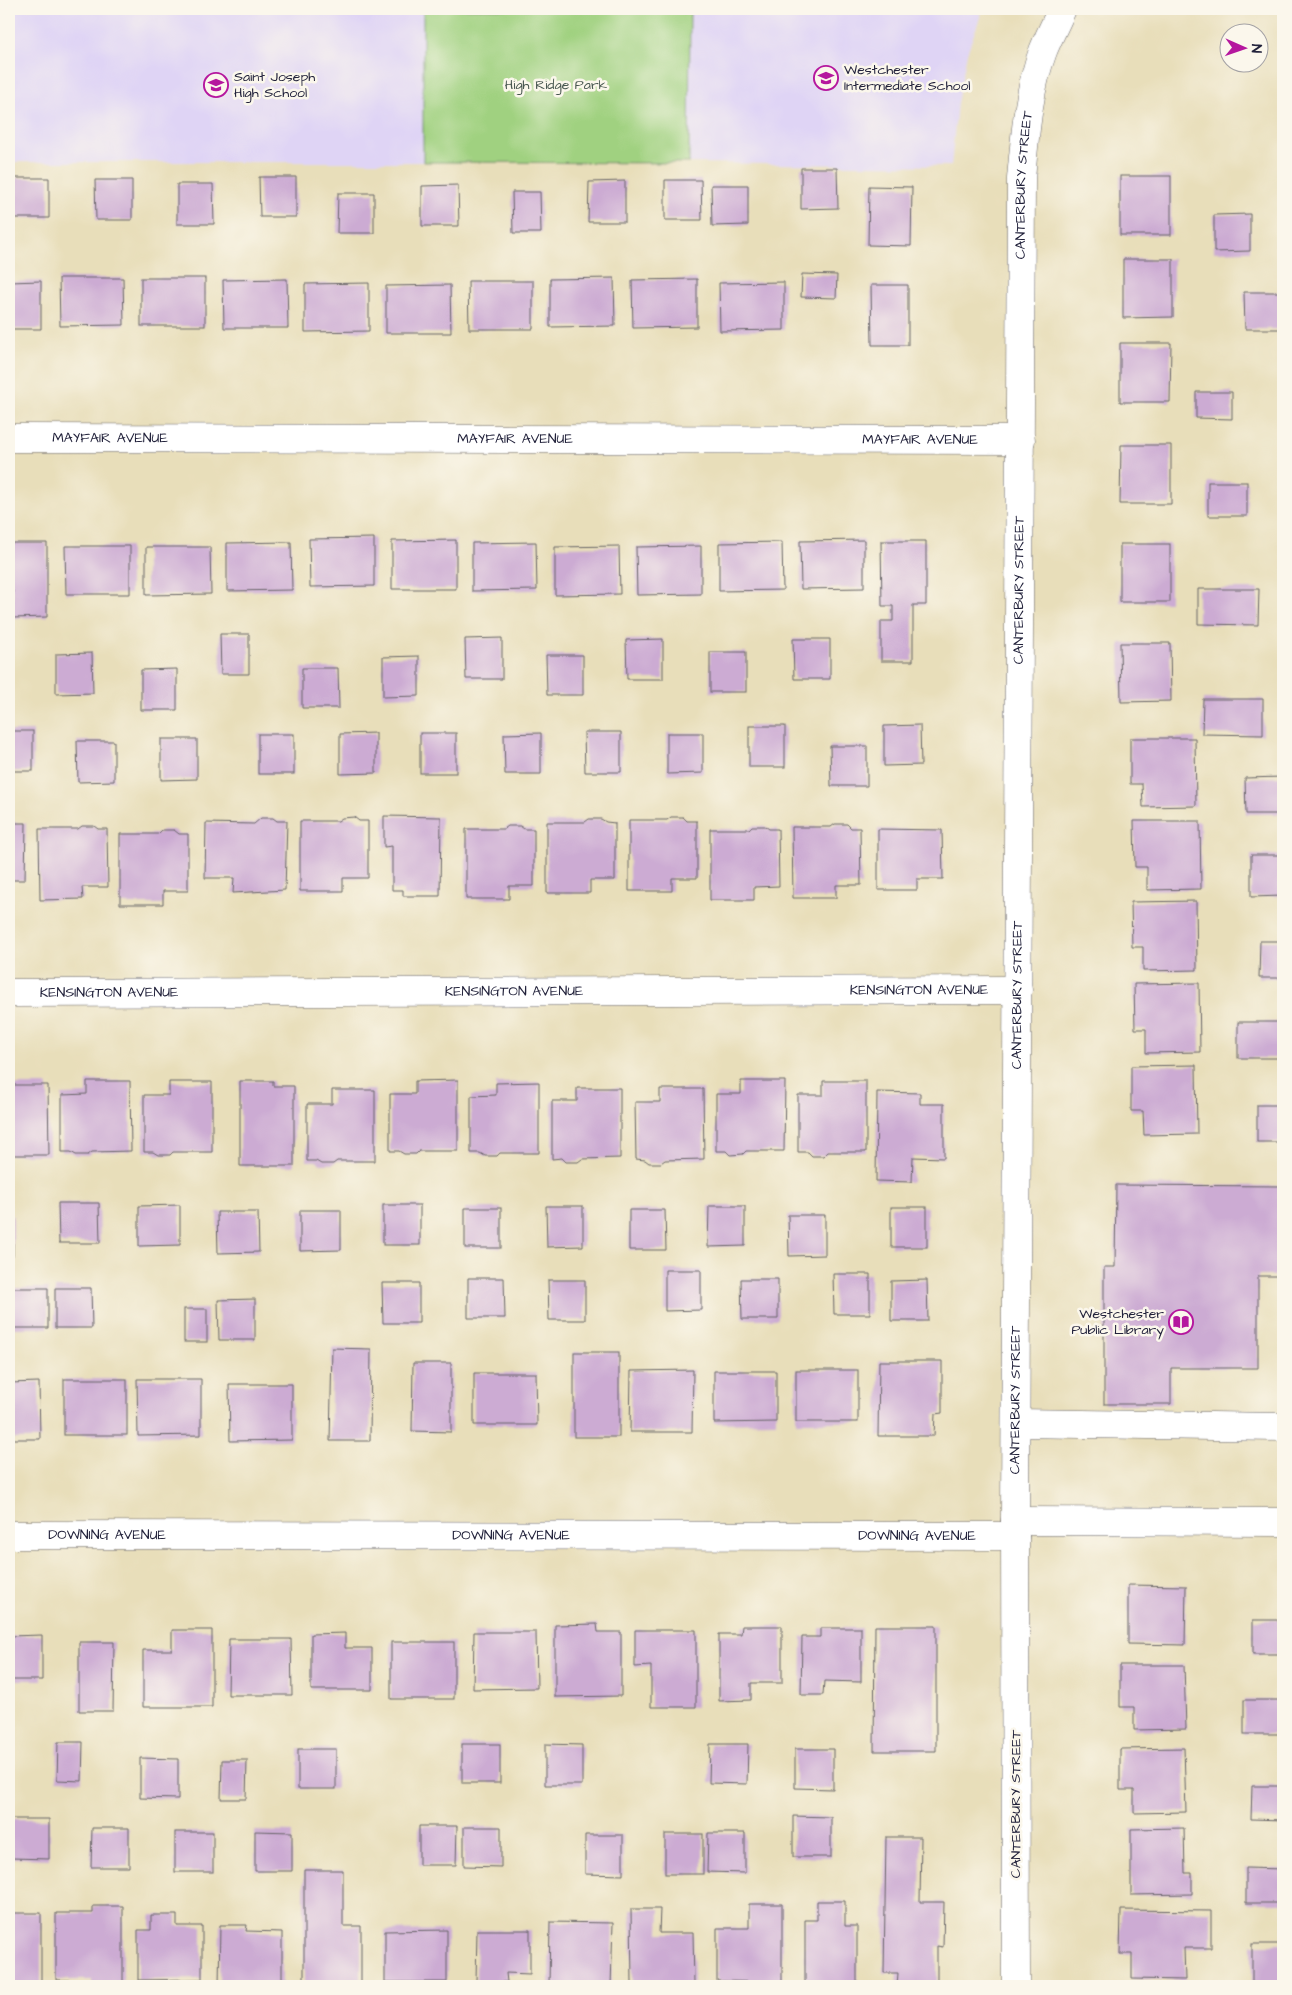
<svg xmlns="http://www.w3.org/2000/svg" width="1292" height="1995" font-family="'Architects Daughter',sans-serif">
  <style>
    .built { fill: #dfd4f5 }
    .green { fill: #a0d180; stroke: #617a5e }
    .building { fill: #ccabd3 }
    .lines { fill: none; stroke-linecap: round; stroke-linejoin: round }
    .minor-casing { stroke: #676467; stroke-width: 29 }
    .minor { stroke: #fff; stroke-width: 28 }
    .labels { text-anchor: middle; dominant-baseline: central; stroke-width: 5; stroke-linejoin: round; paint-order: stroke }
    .poi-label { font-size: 14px; fill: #22223b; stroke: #fbf7ec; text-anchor: start }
    .park-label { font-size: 14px; fill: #485750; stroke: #fbf7ec }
    .street-label { font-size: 14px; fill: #22223b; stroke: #fbf7ec }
  </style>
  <rect width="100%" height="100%" fill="#fbf7ec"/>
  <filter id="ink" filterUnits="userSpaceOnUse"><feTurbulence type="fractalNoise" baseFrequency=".02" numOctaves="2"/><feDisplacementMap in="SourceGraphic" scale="10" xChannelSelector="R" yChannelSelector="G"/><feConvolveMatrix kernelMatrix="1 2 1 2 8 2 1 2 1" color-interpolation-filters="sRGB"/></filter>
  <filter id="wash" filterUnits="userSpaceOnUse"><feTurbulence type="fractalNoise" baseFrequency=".0096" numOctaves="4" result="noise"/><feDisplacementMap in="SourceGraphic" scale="20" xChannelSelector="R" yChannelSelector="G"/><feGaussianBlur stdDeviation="1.12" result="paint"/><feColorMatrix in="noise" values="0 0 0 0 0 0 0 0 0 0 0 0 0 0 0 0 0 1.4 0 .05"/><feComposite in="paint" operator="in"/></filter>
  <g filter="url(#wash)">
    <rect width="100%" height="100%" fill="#e8deba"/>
    <!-- built -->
    <g class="built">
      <rect x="9" y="9" width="414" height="153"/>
      <path d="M 690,9 L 983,9 L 967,53 L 957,103 L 951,166 L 689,163 Z"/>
    </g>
    <!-- green -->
    <path class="green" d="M 423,9 L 690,9 L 689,163 L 423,162 Z"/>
    <g id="blocks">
      <!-- building -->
      <g class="building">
        <path d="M 801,168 L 837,168 L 838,208 L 801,209 Z"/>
        <rect x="1120" y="176" width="51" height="59"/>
        <path d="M 259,177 L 296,177 L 296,217 L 260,217 Z"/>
        <path d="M 12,178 L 49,178 L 49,218 L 13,218 Z"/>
        <path d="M 95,180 L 132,180 L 132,220 L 96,220 Z"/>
        <path d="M 665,180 L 701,180 L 702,220 L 665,220 Z"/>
        <path d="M 625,181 L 625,222 L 588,222 L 589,182 Z"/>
        <path d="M 177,184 L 213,184 L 214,224 L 177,224 Z"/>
        <path d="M 458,185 L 459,226 L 422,226 L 422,186 Z"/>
        <path d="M 711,185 L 748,185 L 748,225 L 712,226 Z"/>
        <path d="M 869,186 L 912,187 L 911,246 L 868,245 Z"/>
        <path d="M 512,192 L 540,192 L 541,233 L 513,233 Z"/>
        <path d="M 338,193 L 374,193 L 374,233 L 337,233 Z"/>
        <path d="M 1250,214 L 1250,251 L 1214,252 L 1214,215 Z"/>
        <path d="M 1123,259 L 1173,259 L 1173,317 L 1123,318 Z"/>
        <path d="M 802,274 L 837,275 L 836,298 L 801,297 Z"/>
        <path d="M 59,278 L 123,278 L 124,325 L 60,326 Z"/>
        <rect x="141" y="278" width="64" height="48"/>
        <path d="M 614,278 L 615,326 L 550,327 L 550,279 Z"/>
        <path d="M 287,279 L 288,328 L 224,328 L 223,280 Z"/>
        <path d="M 697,279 L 697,327 L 633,328 L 632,280 Z"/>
        <path d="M 41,281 L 41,329 L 9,329 L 9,282 Z"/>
        <path d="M 468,281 L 533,281 L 533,329 L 469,329 Z"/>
        <path d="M 784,282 L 784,330 L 720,331 L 719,283 Z"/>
        <path d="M 369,283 L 369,331 L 305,332 L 305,284 Z"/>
        <path d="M 450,285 L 451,333 L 386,333 L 386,286 Z"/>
        <path d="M 871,285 L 908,285 L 908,345 L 872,345 Z"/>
        <path d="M 1244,292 L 1279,292 L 1280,329 L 1245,329 Z"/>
        <path d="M 1120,343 L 1171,343 L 1170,402 L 1120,402 Z"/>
        <path d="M 1196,392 L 1232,392 L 1232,419 L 1196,418 Z"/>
        <path d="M 1121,445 L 1171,445 L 1171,504 L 1120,504 Z"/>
        <rect x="1208" y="482" width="39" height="34"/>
        <path d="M 374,538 L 374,586 L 310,587 L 309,539 Z"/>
        <path d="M 456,540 L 456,589 L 392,589 L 392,541 Z"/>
        <path d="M 864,540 L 864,588 L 801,589 L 800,541 Z"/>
        <path d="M 881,541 L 926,541 L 926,605 L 913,605 L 913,661 L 881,661 L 881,621 L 893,621 L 893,606 L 882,606 Z"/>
        <path d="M 291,542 L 292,590 L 227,591 L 227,543 Z"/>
        <path d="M 536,542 L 537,590 L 472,591 L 472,543 Z"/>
        <path d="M 782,542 L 783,590 L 719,591 L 719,543 Z"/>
        <path d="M 9,543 L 47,543 L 47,617 L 12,618 L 13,591 L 9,591 Z"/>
        <rect x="1120" y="544" width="50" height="58"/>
        <path d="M 65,546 L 130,546 L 130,594 L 66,594 Z"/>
        <path d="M 619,546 L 620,594 L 555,595 L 555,547 Z"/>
        <path d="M 701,546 L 701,594 L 637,595 L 636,547 Z"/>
        <path d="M 146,547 L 210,547 L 211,594 L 146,595 Z"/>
        <path d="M 1198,589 L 1259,589 L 1258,625 L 1198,624 Z"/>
        <path d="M 220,634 L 249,634 L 249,674 L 221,674 Z"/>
        <path d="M 502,638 L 502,679 L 466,679 L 465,639 Z"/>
        <path d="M 663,639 L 663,679 L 627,679 L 626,640 Z"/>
        <path d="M 793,639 L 830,639 L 830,679 L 794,679 Z"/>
        <path d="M 1120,643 L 1170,643 L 1171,701 L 1121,702 Z"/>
        <rect x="710" y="652" width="36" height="40"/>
        <path d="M 92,653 L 93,693 L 56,694 L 56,654 Z"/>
        <path d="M 546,655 L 583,655 L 583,695 L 547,695 Z"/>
        <path d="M 419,656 L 419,696 L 383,697 L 383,657 Z"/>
        <path d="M 302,668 L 338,668 L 339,708 L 302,708 Z"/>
        <path d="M 177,669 L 177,710 L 141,710 L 141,670 Z"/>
        <path d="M 1203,699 L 1263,699 L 1263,735 L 1202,734 Z"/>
        <path d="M 920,725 L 921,765 L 884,766 L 884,726 Z"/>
        <rect x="749" y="726" width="36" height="41"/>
        <rect x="9" y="731" width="24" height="40"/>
        <path d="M 584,732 L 621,732 L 621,772 L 585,772 Z"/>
        <path d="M 376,733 L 376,773 L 340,774 L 340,734 Z"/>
        <rect x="420" y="733" width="36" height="40"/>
        <path d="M 541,733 L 541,774 L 505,774 L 504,734 Z"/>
        <path d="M 667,733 L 703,733 L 703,773 L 667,774 Z"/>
        <rect x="258" y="734" width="36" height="40"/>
        <path d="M 1130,738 L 1195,738 L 1196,806 L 1143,807 L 1142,784 L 1130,784 Z"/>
        <path d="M 161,739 L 197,739 L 197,779 L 161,780 Z"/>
        <path d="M 77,741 L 114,741 L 114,781 L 78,782 Z"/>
        <path d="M 830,746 L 867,746 L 867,786 L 831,786 Z"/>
        <path d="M 1283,777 L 1283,814 L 1246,814 L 1245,778 Z"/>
        <path d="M 384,816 L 441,817 L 440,896 L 403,896 L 403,890 L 392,890 L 392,846 L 384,847 Z"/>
        <path d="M 354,817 L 359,821 L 368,821 L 368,878 L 343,878 L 343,891 L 300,891 L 300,821 L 338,821 L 342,818 Z"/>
        <path d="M 671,817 L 683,817 L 687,821 L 697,821 L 697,878 L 672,878 L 672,891 L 629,891 L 629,820 L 667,820 Z"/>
        <path d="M 261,818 L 273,818 L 277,821 L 287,821 L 285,890 L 233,893 L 234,878 L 205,878 L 206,823 L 254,824 Z"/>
        <path d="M 9,819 L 16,823 L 26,823 L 25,880 L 9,880 Z"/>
        <path d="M 589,819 L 601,819 L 606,822 L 615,823 L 615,880 L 590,880 L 590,893 L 547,893 L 547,822 L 585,822 Z"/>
        <path d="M 1134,821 L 1200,821 L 1201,889 L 1147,890 L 1147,867 L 1135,867 Z"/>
        <path d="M 835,824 L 847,824 L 851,828 L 860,828 L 861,885 L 836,885 L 836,898 L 793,898 L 792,827 L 831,827 Z"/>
        <path d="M 82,826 L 94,826 L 98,829 L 107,829 L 108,887 L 82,887 L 83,899 L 40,900 L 39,829 L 78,829 Z"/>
        <path d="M 508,826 L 520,826 L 524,829 L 534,829 L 534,886 L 509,886 L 509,899 L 466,899 L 466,829 L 504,829 Z"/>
        <path d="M 752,826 L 765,826 L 769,829 L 778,829 L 779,886 L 754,887 L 754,900 L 710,900 L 710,829 L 749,829 Z"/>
        <path d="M 878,829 L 942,830 L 943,879 L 917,879 L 917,890 L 878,890 Z"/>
        <path d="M 162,830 L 174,830 L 179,834 L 188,834 L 188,891 L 163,891 L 163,904 L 120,904 L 120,834 L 158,834 Z"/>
        <path d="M 1251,855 L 1283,855 L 1283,896 L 1251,897 Z"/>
        <path d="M 1196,901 L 1197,970 L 1143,971 L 1143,947 L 1132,947 L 1131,902 Z"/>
        <path d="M 1260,941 L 1283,941 L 1283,978 L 1259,978 Z"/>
        <path d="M 1199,983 L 1200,1052 L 1146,1053 L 1146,1029 L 1135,1029 L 1134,984 Z"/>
        <rect x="1238" y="1022" width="43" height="36"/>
        <path d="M 1196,1065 L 1197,1134 L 1144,1135 L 1143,1111 L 1131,1111 L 1131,1066 Z"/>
        <path d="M 458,1080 L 458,1151 L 419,1151 L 416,1154 L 404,1154 L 399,1151 L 390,1151 L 390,1094 L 415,1094 L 415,1081 Z"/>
        <path d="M 87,1081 L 130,1081 L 131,1151 L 92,1152 L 88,1155 L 76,1155 L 71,1152 L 62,1152 L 62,1095 L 87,1094 Z"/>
        <path d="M 240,1081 L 273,1081 L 273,1086 L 294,1086 L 294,1166 L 240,1166 Z"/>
        <path d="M 741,1081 L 785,1081 L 784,1151 L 746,1151 L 743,1154 L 730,1155 L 726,1151 L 716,1151 L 716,1094 L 741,1094 Z"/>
        <path d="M 823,1081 L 866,1081 L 866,1152 L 828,1152 L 824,1156 L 812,1156 L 808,1152 L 798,1152 L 798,1095 L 823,1095 Z"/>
        <path d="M 169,1082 L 212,1082 L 212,1152 L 173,1152 L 170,1155 L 158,1155 L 153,1152 L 144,1152 L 144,1095 L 169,1095 Z"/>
        <path d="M 539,1082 L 539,1153 L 500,1153 L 497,1156 L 485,1156 L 480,1153 L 471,1153 L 471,1096 L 496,1095 L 496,1083 Z"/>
        <path d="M 9,1085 L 48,1085 L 49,1155 L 9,1155 Z"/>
        <path d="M 577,1088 L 620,1088 L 620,1158 L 582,1159 L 578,1162 L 566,1162 L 562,1158 L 552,1159 L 552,1101 L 577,1101 Z"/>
        <path d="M 660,1089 L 703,1089 L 704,1159 L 665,1160 L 661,1163 L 649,1163 L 645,1160 L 636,1159 L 635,1102 L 660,1102 Z"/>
        <path d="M 332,1090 L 375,1090 L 375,1161 L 337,1161 L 333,1164 L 321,1164 L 316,1161 L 307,1161 L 307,1104 L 332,1104 Z"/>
        <path d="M 877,1092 L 920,1093 L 920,1104 L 944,1104 L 944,1158 L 913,1157 L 912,1182 L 876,1181 Z"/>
        <rect x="1257" y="1105" width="26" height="37"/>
        <path d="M 1116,1185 L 1283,1186 L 1283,1276 L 1258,1276 L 1258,1368 L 1171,1368 L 1171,1404 L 1104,1404 L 1104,1267 L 1115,1267 Z"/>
        <path d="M 58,1203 L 99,1203 L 100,1243 L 59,1243 Z"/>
        <path d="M 180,1205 L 180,1245 L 139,1246 L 139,1206 Z"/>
        <rect x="383" y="1205" width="37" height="40"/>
        <path d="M 546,1206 L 583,1206 L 583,1246 L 547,1247 Z"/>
        <path d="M 709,1206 L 745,1206 L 745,1246 L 708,1247 Z"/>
        <rect x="891" y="1207" width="36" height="40"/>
        <rect x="465" y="1208" width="36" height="40"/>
        <path d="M 300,1210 L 341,1210 L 341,1250 L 300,1251 Z"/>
        <path d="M 629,1210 L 665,1210 L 666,1250 L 629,1250 Z"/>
        <path d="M 217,1212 L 258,1212 L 259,1252 L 218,1253 Z"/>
        <path d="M 788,1215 L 825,1215 L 825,1255 L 789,1256 Z"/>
        <rect x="9" y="1216" width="4" height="40"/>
        <path d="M 665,1270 L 701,1270 L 701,1310 L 665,1311 Z"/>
        <path d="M 833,1274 L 870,1274 L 870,1314 L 834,1314 Z"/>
        <path d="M 468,1278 L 504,1278 L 505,1318 L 468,1318 Z"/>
        <path d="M 741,1279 L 778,1279 L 778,1319 L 742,1319 Z"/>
        <path d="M 548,1280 L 585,1280 L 585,1320 L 549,1320 Z"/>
        <path d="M 927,1280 L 928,1321 L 891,1321 L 891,1281 Z"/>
        <path d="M 382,1283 L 419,1283 L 419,1323 L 383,1323 Z"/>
        <path d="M 11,1288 L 48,1288 L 48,1328 L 12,1328 Z"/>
        <path d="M 55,1288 L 91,1288 L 92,1328 L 55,1328 Z"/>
        <path d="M 255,1299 L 255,1340 L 219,1340 L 218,1300 Z"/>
        <rect x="184" y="1309" width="23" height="33"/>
        <path d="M 332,1348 L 371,1349 L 370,1441 L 330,1441 Z"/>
        <rect x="574" y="1352" width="45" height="85"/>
        <path d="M 879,1361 L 942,1361 L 942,1413 L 935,1414 L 934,1436 L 878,1436 Z"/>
        <path d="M 413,1363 L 451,1363 L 451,1432 L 412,1431 Z"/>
        <path d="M 693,1370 L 692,1432 L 630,1432 L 631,1371 Z"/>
        <rect x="796" y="1370" width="62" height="52"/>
        <path d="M 714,1371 L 776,1371 L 776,1422 L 714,1423 Z"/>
        <path d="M 474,1373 L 536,1373 L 537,1425 L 474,1425 Z"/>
        <rect x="64" y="1379" width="63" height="56"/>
        <path d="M 137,1379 L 201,1379 L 201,1435 L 138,1436 Z"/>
        <path d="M 39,1382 L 40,1439 L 9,1439 L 9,1383 Z"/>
        <path d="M 229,1384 L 292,1384 L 292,1440 L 230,1441 Z"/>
        <path d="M 1128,1585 L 1186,1586 L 1185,1645 L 1128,1644 Z"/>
        <rect x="1253" y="1620" width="30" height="34"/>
        <path d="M 597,1624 L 598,1632 L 621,1632 L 621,1696 L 555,1697 L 555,1625 Z"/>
        <path d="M 742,1626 L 782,1626 L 782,1683 L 751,1683 L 751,1700 L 719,1701 L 719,1634 L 741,1634 Z"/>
        <path d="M 875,1626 L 936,1626 L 936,1751 L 874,1751 Z"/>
        <path d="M 820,1628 L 861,1628 L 861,1682 L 824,1681 L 823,1695 L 801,1695 L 802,1637 L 820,1637 Z"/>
        <path d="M 172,1630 L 212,1630 L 212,1707 L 143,1707 L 143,1650 L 172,1650 Z"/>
        <path d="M 635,1630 L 696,1630 L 696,1707 L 651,1707 L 651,1666 L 635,1667 Z"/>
        <path d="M 474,1632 L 536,1632 L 537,1688 L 473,1689 Z"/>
        <path d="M 345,1633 L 345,1648 L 372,1648 L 372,1690 L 311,1690 L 311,1634 Z"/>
        <path d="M 42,1635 L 42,1680 L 9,1680 L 9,1636 Z"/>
        <path d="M 229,1639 L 291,1639 L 292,1695 L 228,1695 Z"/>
        <path d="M 79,1642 L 114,1642 L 113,1711 L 79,1711 Z"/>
        <rect x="391" y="1642" width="63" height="57"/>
        <path d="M 1120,1665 L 1184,1665 L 1186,1729 L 1134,1730 L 1134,1707 L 1120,1707 Z"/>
        <rect x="1244" y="1700" width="39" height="34"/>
        <path d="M 58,1742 L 83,1742 L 82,1781 L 57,1780 Z"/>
        <rect x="462" y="1744" width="38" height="39"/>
        <path d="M 545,1744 L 582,1745 L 582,1785 L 545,1785 Z"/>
        <path d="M 710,1744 L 748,1744 L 747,1784 L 709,1783 Z"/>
        <path d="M 1184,1748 L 1186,1812 L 1134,1813 L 1134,1790 L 1120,1790 L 1120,1749 Z"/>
        <rect x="298" y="1749" width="38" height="40"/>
        <path d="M 795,1749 L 833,1749 L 833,1789 L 795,1788 Z"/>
        <path d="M 140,1758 L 178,1759 L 178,1799 L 140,1798 Z"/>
        <path d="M 222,1760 L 247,1760 L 246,1799 L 221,1799 Z"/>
        <path d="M 1252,1786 L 1283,1786 L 1283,1820 L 1251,1819 Z"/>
        <path d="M 793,1816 L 831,1817 L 831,1857 L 793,1857 Z"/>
        <path d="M 11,1819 L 49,1819 L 49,1859 L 11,1858 Z"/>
        <path d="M 419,1826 L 457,1826 L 456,1865 L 419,1865 Z"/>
        <path d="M 464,1827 L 501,1827 L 501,1867 L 464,1866 Z"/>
        <path d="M 92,1828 L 129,1828 L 129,1867 L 91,1867 Z"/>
        <path d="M 1184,1828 L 1185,1873 L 1192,1873 L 1192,1894 L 1131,1895 L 1131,1829 Z"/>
        <path d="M 255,1831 L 292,1832 L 292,1871 L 255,1871 Z"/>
        <rect x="175" y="1832" width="38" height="40"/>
        <path d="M 708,1833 L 745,1833 L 745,1873 L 707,1872 Z"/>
        <rect x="665" y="1834" width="38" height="40"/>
        <path d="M 585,1835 L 623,1835 L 623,1875 L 585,1874 Z"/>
        <path d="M 886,1837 L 921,1837 L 920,1902 L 944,1902 L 943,1947 L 937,1946 L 937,1986 L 897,1986 L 898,1973 L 884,1973 Z"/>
        <path d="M 1246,1868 L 1283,1869 L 1283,1903 L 1246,1903 Z"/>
        <path d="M 304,1870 L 343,1870 L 343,1926 L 361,1926 L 361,1986 L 304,1986 Z"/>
        <path d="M 817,1901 L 845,1901 L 845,1926 L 857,1926 L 857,1986 L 805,1986 L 805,1920 L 817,1920 Z"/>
        <path d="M 749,1904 L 782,1904 L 782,1982 L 717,1981 L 717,1928 L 749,1928 Z"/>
        <path d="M 93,1906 L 123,1906 L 123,1986 L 92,1986 L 92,1980 L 56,1980 L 56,1913 L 93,1913 Z"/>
        <path d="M 631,1909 L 660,1909 L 659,1933 L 693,1933 L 694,1984 L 632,1984 Z"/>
        <path d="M 1121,1910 L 1211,1911 L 1211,1948 L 1184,1948 L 1185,1980 L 1132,1979 L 1132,1954 L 1120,1954 Z"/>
        <rect x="9" y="1913" width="32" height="73"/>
        <path d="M 151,1915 L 177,1915 L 177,1926 L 202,1926 L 202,1979 L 138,1980 L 138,1930 L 151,1930 Z"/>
        <path d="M 550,1922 L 613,1923 L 611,1986 L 549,1986 Z"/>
        <path d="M 220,1925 L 247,1925 L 246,1931 L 282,1932 L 282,1986 L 219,1986 Z"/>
        <path d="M 447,1930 L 447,1982 L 385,1982 L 385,1931 Z"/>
        <path d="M 477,1930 L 530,1930 L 530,1974 L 506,1973 L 507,1982 L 476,1982 Z"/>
        <rect x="1252" y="1944" width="31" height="40"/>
      </g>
    </g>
  </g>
  <g filter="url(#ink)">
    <use href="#blocks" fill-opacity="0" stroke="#676467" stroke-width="1"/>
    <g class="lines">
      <defs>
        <g id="minor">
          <path id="s1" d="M 9,438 L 1021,440"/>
          <path id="s2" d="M 9,993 L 1018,990"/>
          <path d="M 1017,1423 L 1283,1427"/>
          <path d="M 1015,1521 L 1283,1522"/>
          <path id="s3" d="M 9,1535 L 1015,1536"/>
          <path id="s4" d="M 1016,1986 L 1015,1521 L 1021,179 C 1025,136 1028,91 1043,51 C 1049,36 1056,23 1062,9"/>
        </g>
      </defs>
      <!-- minor casing -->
      <use href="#minor" class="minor-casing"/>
      <!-- minor -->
      <use href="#minor" class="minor"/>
    </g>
  </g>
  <!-- icons -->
  <defs>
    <symbol id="school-ring" viewBox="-11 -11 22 22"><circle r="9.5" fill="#fbf7ec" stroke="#b5179e" stroke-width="1.5"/><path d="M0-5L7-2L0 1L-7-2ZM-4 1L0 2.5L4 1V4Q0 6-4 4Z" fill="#b5179e"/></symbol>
    <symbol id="library-ring" viewBox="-11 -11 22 22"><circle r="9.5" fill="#fbf7ec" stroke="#b5179e" stroke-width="1.5"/><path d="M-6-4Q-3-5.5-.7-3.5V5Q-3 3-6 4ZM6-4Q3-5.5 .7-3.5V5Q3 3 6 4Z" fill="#b5179e"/></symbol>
  </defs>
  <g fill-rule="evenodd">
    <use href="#school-ring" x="812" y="64" width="28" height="28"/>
    <use href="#school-ring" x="202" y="71" width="28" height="28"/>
    <use href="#library-ring" x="1167" y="1308" width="28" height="28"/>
  </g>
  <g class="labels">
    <!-- poi labels -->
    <g class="poi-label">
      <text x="844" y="70">Westchester<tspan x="844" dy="16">Intermediate School</tspan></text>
      <text x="234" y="77">Saint Joseph<tspan x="234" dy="16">High School</tspan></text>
      <text x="1164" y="1314" text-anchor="end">Westchester<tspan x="1164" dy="16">Public Library</tspan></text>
    </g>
    <!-- park labels -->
    <g class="park-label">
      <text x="556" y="85">High Ridge Park</text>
    </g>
    <!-- street labels -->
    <g class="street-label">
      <text stroke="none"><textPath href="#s4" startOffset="1801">CANTERBURY STREET</textPath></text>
      <text stroke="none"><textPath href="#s1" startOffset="101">MAYFAIR AVENUE</textPath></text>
      <text stroke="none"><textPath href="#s1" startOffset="506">MAYFAIR AVENUE</textPath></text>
      <text stroke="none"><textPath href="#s1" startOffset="911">MAYFAIR AVENUE</textPath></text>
      <text stroke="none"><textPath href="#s4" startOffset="1396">CANTERBURY STREET</textPath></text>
      <text stroke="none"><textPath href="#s2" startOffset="910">KENSINGTON AVENUE</textPath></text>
      <text stroke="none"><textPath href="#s2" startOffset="505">KENSINGTON AVENUE</textPath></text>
      <text stroke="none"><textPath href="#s2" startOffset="100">KENSINGTON AVENUE</textPath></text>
      <text stroke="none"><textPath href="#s4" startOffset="991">CANTERBURY STREET</textPath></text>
      <text stroke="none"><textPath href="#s4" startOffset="586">CANTERBURY STREET</textPath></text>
      <text stroke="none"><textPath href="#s3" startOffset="98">DOWNING AVENUE</textPath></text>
      <text stroke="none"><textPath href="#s3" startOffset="502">DOWNING AVENUE</textPath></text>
      <text stroke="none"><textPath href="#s3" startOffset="908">DOWNING AVENUE</textPath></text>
      <text transform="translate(1016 1804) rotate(-90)">CANTERBURY STREET</text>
    </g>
  </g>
  <!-- margin -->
  <rect width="1292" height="1995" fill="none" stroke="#fbf7ec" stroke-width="30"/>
  <!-- north arrow -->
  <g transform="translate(1244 48) rotate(92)"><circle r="24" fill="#fbf7ec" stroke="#a4a2a5"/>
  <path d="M0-4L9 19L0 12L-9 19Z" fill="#b5179e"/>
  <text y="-8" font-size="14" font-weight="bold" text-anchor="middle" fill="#22223b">N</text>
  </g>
</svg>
